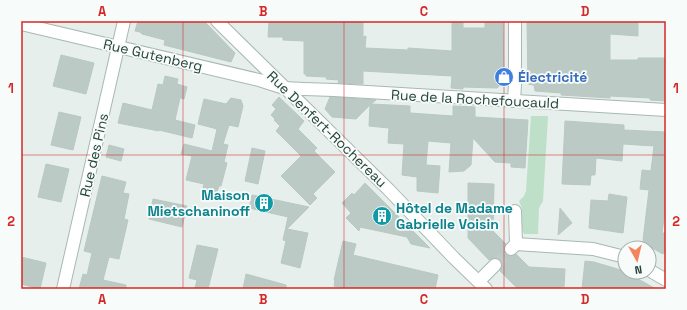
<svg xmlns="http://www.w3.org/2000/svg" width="687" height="310" font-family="'Space Grotesk',sans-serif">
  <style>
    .green { fill: #bfe0c8 }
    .building { fill: #bbcac4; stroke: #b8c9c2 }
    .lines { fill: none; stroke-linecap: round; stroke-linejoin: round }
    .minor-tunnel { stroke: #bfccc8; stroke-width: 12; stroke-dasharray: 12 6; stroke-linecap: butt }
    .minor-casing { stroke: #a8b8b2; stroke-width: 14 }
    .minor { stroke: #fff; stroke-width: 12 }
    .grid { fill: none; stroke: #d62828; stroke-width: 1; stroke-opacity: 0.55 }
    .labels { text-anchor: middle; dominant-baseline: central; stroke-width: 3.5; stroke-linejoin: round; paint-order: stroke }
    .street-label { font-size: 14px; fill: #24423a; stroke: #f7fbf9 }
    .shop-label { font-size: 14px; font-weight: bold; fill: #366cbe; stroke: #f7fbf9; text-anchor: start }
    .culture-label { font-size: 14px; font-weight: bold; fill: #0d838f; stroke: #f7fbf9; text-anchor: end }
    .neatline { fill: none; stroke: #d62828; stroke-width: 1.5 }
    .grid-label { font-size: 13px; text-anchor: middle; font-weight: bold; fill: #d62828 }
  </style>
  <rect width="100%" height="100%" fill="#e6efeb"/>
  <!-- green -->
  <path class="green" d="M 531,116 L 548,116 L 543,201 L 539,208 L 538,234 L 524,234 L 522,229 L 522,208 L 519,201 L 524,196 L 526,191 Z"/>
  <!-- building -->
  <g class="building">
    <path d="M 138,21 L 204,21 L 235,53 L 231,62 L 164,45 L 165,40 L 142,34 L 140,32 L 135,31 Z"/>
    <path d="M 269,21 L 363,21 L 363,37 L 366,36 L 365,48 L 408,50 L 408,48 L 452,51 L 452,21 L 463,21 L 463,28 L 485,28 L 485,21 L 503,21 L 504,82 L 497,88 L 463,87 L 463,89 L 451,88 L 452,76 L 363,71 L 363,84 L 338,83 L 339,80 L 326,79 L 327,77 L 306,76 L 306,74 L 304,74 L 304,41 L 283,40 L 283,37 L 268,37 Z"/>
    <path d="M 527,21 L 566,21 L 566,22 L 619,22 L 619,21 L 638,21 L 638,36 L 610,34 L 610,60 L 638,60 L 638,58 L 666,58 L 666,101 L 650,100 L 650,98 L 610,96 L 610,98 L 561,95 L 561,93 L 535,91 L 534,85 L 528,84 Z"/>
    <path d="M 61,55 L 94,63 L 86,94 L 53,86 Z"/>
    <path d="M 165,76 L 178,79 L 177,84 L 187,87 L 184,99 L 180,98 L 175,120 L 195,125 L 192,138 L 159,130 L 159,131 L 118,123 L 123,103 L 152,110 L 158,84 L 163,85 Z"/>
    <path d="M 279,97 L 304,121 L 298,129 L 317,148 L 314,151 L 335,172 L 313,194 L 317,198 L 310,205 L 281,176 L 301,156 L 276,131 L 280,126 L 274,120 L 275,119 L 271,115 L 276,109 L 272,105 Z"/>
    <path d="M 330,97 L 376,100 L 371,104 L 410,106 L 410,113 L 453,116 L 453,106 L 475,107 L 475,117 L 528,120 L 525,168 L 511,167 L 511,163 L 495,162 L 473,138 L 471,165 L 464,171 L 449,172 L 451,143 L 428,141 L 426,165 L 440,166 L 438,193 L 417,191 L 417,177 L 402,175 L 404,144 L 388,143 L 389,128 L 369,126 L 370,105 L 356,119 L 332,117 L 325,109 Z"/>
    <path d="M 231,98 L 241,100 L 243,106 L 238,127 L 229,125 L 223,144 L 228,145 L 224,162 L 227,163 L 221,186 L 219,186 L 216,195 L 202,192 L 204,184 L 186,180 L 192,156 L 181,154 L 184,144 L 212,151 L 217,129 L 198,124 L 204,99 L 226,104 Z"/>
    <path d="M 59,112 L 81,117 L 73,150 L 51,145 Z"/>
    <path d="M 565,121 L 624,125 L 624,130 L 666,132 L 666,203 L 662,233 L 666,233 L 666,248 L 663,254 L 645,244 L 643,240 L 649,190 L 640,189 L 642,170 L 651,171 L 654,146 L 623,144 L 622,161 L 596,158 L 595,175 L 591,175 L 590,185 L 562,184 Z"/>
    <path d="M 109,145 L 124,149 L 121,161 L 106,157 Z"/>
    <path d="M 252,148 L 265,151 L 258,184 L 245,181 Z"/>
    <path d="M 46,164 L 69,169 L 61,202 L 38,197 Z"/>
    <path d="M 102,176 L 126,182 L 123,193 L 129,194 L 124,219 L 128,220 L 119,259 L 109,257 L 103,280 L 126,285 L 126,289 L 79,289 L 83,274 L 87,275 L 92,253 L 84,251 Z"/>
    <path d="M 365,183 L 430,248 L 411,244 L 407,237 L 360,227 L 359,231 L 346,218 L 351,213 L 342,203 L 352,193 L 354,195 Z"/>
    <path d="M 468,183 L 494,184 L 493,231 L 506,244 L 504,247 L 504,251 L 505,254 L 509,256 L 513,256 L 516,254 L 529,267 L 565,269 L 564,287 L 561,286 L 560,289 L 518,289 L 500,271 L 502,267 L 502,263 L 501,260 L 497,258 L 493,258 L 489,260 L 468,238 Z"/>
    <path d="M 609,194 L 627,197 L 623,233 L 589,228 L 591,200 L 608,201 Z"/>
    <path d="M 252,195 L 309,207 L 287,229 L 308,233 L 300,268 L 281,263 L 286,241 L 283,240 L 288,217 L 249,208 Z"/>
    <path d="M 153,199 L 187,206 L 182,227 L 149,219 Z"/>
    <path d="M 560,208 L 572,223 L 558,235 Z"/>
    <path d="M 343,241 L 356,244 L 353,255 L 438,275 L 435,289 L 347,289 L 334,286 L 335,280 L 334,280 Z"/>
    <path d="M 197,245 L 218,249 L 208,289 L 201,289 L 195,288 L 197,280 L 189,278 Z"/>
    <path d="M 21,257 L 46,263 L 40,289 L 21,284 Z"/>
    <path d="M 585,261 L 594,262 L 624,271 L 656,289 L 582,289 Z"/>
    <path d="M 246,274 L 286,285 L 286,289 L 243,289 Z"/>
  </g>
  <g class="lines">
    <!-- minor-tunnel -->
    <path class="minor-tunnel" d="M 495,265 L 511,249"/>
    <defs>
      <g id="minor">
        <path d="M 217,21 L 388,189 L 454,258 L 486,289"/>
        <path d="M 21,24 L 259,80 L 284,88 L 304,89 L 334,90 L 666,110"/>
        <path d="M 514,101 L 515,84 L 515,21"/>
        <path d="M 516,244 L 593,249 L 625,257"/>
        <path d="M 511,249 L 516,244 L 515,211"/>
        <path d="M 649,270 L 666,280"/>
        <path d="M 479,281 L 495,265"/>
        <path d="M 63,289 L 124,21"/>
      </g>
    </defs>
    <!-- minor casing -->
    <use href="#minor" class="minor-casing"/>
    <!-- minor -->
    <use href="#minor" class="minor"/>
  </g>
  <!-- grid -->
  <path class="grid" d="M 183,21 L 183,289M 344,21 L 344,289M 504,21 L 504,289M 21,155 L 666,155"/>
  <!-- icons -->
  <defs>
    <symbol id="shop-disc" viewBox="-11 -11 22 22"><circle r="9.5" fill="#3f7fe0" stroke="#f7fbf9"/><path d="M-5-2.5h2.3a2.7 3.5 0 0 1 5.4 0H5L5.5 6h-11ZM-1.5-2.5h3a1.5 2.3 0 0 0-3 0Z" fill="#fff"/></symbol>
    <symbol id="building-disc" viewBox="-11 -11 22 22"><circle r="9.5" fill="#0f9aa8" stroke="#f7fbf9"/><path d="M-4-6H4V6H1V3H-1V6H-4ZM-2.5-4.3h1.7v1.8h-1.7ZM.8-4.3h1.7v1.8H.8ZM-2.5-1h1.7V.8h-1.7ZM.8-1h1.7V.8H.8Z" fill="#fff"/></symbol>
  </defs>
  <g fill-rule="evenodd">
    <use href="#shop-disc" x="493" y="66" width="22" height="22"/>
    <use href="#building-disc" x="253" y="192" width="22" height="22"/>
    <use href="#building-disc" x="371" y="205" width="22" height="22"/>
  </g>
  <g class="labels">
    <!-- street labels -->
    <g class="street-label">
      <text transform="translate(153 55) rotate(13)">Rue Gutenberg</text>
      <text transform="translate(475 99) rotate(3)">Rue de la Rochefoucauld</text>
      <text transform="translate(327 129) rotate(44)">Rue Denfert-Rochereau</text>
      <text transform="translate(94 155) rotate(-77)">Rue des Pins</text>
    </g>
    <!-- shop labels -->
    <g class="shop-label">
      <text x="518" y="77">Électricité</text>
    </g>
    <!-- culture labels -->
    <g class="culture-label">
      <text x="250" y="195">Maison<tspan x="250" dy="16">Mietschaninoff</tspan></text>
      <text x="396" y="208" text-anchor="start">Hôtel de Madame<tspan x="396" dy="16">Gabrielle Voisin</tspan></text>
    </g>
  </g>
  <!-- border -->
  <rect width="687" height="310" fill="none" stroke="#f7fbf9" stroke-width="44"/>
  <!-- north arrow -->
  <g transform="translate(637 260) rotate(172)"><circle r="19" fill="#f7fbf9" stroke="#a3b1ad"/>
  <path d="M0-3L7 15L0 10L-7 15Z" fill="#f4845f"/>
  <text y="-6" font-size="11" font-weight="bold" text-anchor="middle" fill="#24423a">N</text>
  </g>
  <rect x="22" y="22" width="643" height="266" class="neatline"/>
  <g class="grid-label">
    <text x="102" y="16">A</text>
    <text x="263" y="16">B</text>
    <text x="424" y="16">C</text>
    <text x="585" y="16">D</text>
    <text x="11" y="93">1</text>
    <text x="676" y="93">1</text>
    <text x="11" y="226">2</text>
    <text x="676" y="226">2</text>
    <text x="102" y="304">A</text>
    <text x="263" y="304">B</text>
    <text x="424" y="304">C</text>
    <text x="585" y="304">D</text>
  </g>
</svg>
